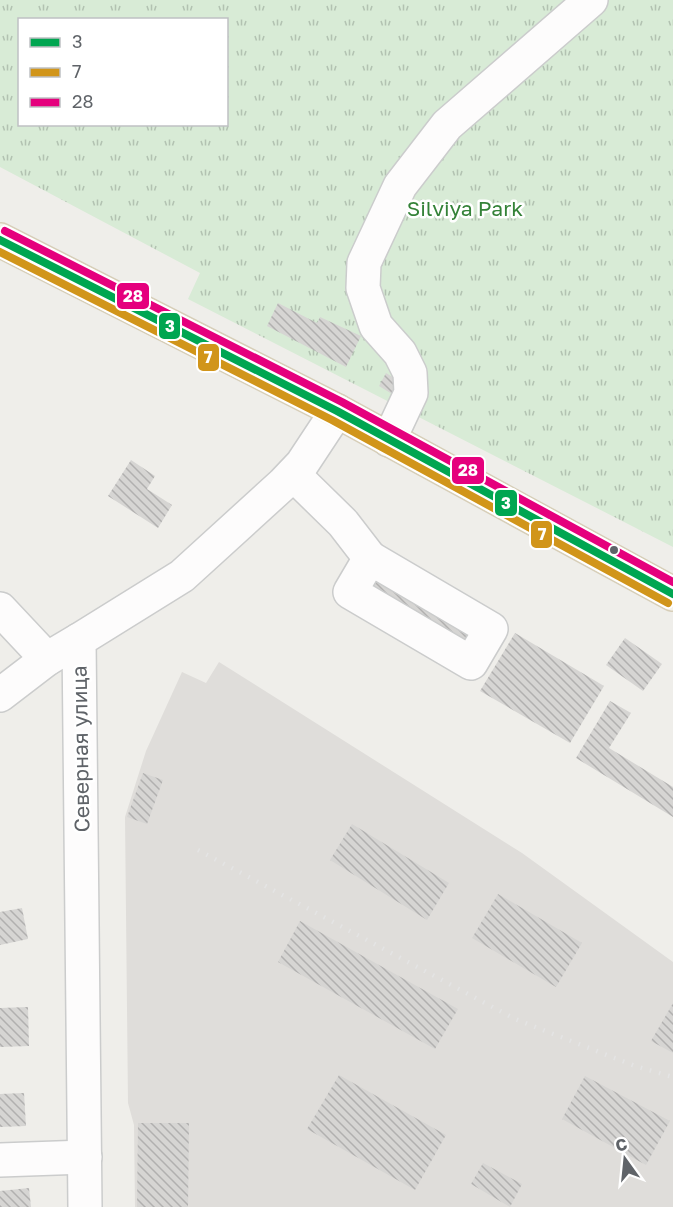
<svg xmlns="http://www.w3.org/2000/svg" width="673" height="1207" font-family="'Golos Text',sans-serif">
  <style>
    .industrial { fill: #dfddda }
    .park { fill: url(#park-tufts); fill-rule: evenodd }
    .building { fill: url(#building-back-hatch) }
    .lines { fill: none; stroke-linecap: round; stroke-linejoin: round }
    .minor-casing { stroke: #cbcccc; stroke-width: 36 }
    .major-casing { stroke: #d7ceb8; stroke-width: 36 }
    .minor { stroke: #fdfcfc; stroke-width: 33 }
    .major { stroke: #f4f2e9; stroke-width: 33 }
    .rail { stroke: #e4e4e4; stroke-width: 4.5; stroke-dasharray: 1.5 8; stroke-linecap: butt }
    .bus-1-casing { stroke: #fff; stroke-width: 12 }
    .bus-2-casing { stroke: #fff; stroke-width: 12 }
    .bus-3-casing { stroke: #fff; stroke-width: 12 }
    .bus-1 { stroke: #00a651; stroke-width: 8 }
    .bus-2 { stroke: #d1951a; stroke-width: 8 }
    .bus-3 { stroke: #e5007d; stroke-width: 8 }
    .bus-dot { fill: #5f6368; stroke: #fff; stroke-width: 2 }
    .labels { text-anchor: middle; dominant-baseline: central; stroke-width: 5; stroke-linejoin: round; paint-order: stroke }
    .park-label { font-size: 21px; fill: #348238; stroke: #fff }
    .street-label { font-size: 21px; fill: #5f6368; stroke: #fff }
    .line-badge { stroke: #fff; stroke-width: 2 }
    .badge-label { font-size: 16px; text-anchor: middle; font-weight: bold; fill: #fff }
  </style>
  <defs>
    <pattern id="park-tufts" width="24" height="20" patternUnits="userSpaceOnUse" patternTransform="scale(1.5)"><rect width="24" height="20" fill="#d8ebd6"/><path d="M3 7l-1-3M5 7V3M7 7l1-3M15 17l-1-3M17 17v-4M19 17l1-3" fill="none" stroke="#b2c2b1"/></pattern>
    <pattern id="building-back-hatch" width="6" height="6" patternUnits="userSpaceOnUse" patternTransform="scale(1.5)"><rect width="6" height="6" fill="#d6d5d3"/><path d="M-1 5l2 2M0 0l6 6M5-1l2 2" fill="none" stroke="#b1b0af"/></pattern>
  </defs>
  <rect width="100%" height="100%" fill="#efeeea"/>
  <!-- industrial -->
  <path class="industrial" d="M 219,662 L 522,853 L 673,962 L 673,1207 L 135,1207 L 134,1125 L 128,1103 L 125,817 L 146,751 L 182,672 L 206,683 Z"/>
  <!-- park -->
  <path class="park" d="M 0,0 L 673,0 L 673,547 L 188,299 L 200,273 L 0,167 ZM 20,20 L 226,20 L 226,124 L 20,124 Z"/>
  <!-- building -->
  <g class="building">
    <path d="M 278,303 L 317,323 L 320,317 L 361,336 L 346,367 L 267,326 Z"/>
    <path d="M 386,373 L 399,381 L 392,394 L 379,386 Z"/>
    <path d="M 131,460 L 155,476 L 147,489 L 172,505 L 158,528 L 108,496 Z"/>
    <path d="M 375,568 L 482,631 L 469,655 L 361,591 Z"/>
    <path d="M 515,633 L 604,686 L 570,743 L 480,691 Z"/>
    <path d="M 625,638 L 662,664 L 643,691 L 606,665 Z"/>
    <path d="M 610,701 L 631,713 L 609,748 L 673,787 L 673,817 L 576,758 Z"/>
    <path d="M 143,773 L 163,780 L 147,824 L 127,817 Z"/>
    <path d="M 352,824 L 449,883 L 427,920 L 330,860 Z"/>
    <path d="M 498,894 L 582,943 L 556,987 L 472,938 Z"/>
    <path d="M 22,908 L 28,939 L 0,945 L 0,912 Z"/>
    <path d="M 300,921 L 458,1009 L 435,1049 L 278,962 Z"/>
    <path d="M 673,1003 L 673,1053 L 651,1041 Z"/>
    <path d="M 28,1007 L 29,1046 L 0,1047 L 0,1008 Z"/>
    <path d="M 339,1075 L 446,1135 L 415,1190 L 307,1129 Z"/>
    <path d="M 585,1076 L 670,1121 L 646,1165 L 562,1119 Z"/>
    <path d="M 24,1093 L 26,1126 L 0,1127 L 0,1094 Z"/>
    <path d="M 138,1123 L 189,1123 L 188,1207 L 137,1207 Z"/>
    <path d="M 483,1163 L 522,1184 L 510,1207 L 471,1184 Z"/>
    <path d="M 29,1188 L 31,1207 L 0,1207 L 0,1191 Z"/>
  </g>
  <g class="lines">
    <defs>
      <g id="minor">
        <path d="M 389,440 L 411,393 L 410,373 L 400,353 L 376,326 L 363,288 L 364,263 L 400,186 L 447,125 L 591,0"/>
        <path d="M 293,474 L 343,523 L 370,558"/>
        <path d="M 370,558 L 491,629 L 471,663 L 350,592 Z"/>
        <path d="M 0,609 L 47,659"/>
        <path d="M 0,695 L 47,659 L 79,640"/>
        <path d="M 0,1160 L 85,1157"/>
        <path d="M 85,1207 L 79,640 L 182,576 L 283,484 L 302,464 L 337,411"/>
      </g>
      <path id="major" d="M 0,240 L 337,411 L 673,594"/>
    </defs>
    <!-- minor casing -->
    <use href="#minor" class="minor-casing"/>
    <!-- major casing -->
    <use href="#major" class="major-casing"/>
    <!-- minor -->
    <use href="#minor" class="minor"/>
    <!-- major -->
    <use href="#major" class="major"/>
    <!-- rail -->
    <path class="rail" d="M 198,850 L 515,1019 L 635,1066 L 673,1077"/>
    <defs>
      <path id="bus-1" d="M 0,240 L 337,411 L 673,594"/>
      <path id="bus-2" d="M 0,252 L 332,420 L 668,603"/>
      <path id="bus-3" d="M 5,231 L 342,402 L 673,582"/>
    </defs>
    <!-- bus-1 casing -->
    <use href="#bus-1" class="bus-1-casing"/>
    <!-- bus-2 casing -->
    <use href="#bus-2" class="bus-2-casing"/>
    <!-- bus-3 casing -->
    <use href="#bus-3" class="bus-3-casing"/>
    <!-- bus-1 -->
    <use href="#bus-1" class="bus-1"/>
    <!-- bus-2 -->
    <use href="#bus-2" class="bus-2"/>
    <!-- bus-3 -->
    <use href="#bus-3" class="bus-3"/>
  </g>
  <!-- markers -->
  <circle class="bus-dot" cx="614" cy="550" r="5"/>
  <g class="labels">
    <!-- park labels -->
    <g class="park-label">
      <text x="465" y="208">Silviya Park</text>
    </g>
    <!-- street labels -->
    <g class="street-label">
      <text transform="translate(80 749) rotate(-91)">Северная улица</text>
    </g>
  </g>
  <g class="line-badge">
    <rect x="116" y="282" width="34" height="28" rx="6" fill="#e5007d"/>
    <rect x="158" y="312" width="23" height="28" rx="6" fill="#00a651"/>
    <rect x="197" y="343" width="23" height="29" rx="6" fill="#d1951a"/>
    <rect x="451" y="456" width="34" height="29" rx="6" fill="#e5007d"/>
    <rect x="494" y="489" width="24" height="28" rx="6" fill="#00a651"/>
    <rect x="530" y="520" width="23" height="29" rx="6" fill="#d1951a"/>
  </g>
  <g class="badge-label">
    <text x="133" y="302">28</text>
    <text x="170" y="332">3</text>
    <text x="208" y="363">7</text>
    <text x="468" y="476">28</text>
    <text x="506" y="509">3</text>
    <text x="542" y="540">7</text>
  </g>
  <!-- legend -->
  <rect x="18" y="18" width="210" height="108" fill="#ffffff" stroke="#bfc1c3" stroke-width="1.5"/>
  <rect x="30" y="38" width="30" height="9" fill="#00a651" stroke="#bfc1c3" stroke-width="1.5"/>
  <text x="72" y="48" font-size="18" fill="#5f6368">3</text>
  <rect x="30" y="68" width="30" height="9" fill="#d1951a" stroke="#bfc1c3" stroke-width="1.5"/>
  <text x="72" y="78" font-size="18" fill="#5f6368">7</text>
  <rect x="30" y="98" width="30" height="9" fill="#e5007d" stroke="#bfc1c3" stroke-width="1.5"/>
  <text x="72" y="108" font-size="18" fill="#5f6368">28</text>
  <!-- north arrow -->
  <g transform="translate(625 1159) rotate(345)" stroke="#ffffff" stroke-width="4.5" paint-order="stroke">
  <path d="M0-4.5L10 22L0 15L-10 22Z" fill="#5f6368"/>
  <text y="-9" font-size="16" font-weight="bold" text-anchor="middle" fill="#5f6368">С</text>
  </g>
</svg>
